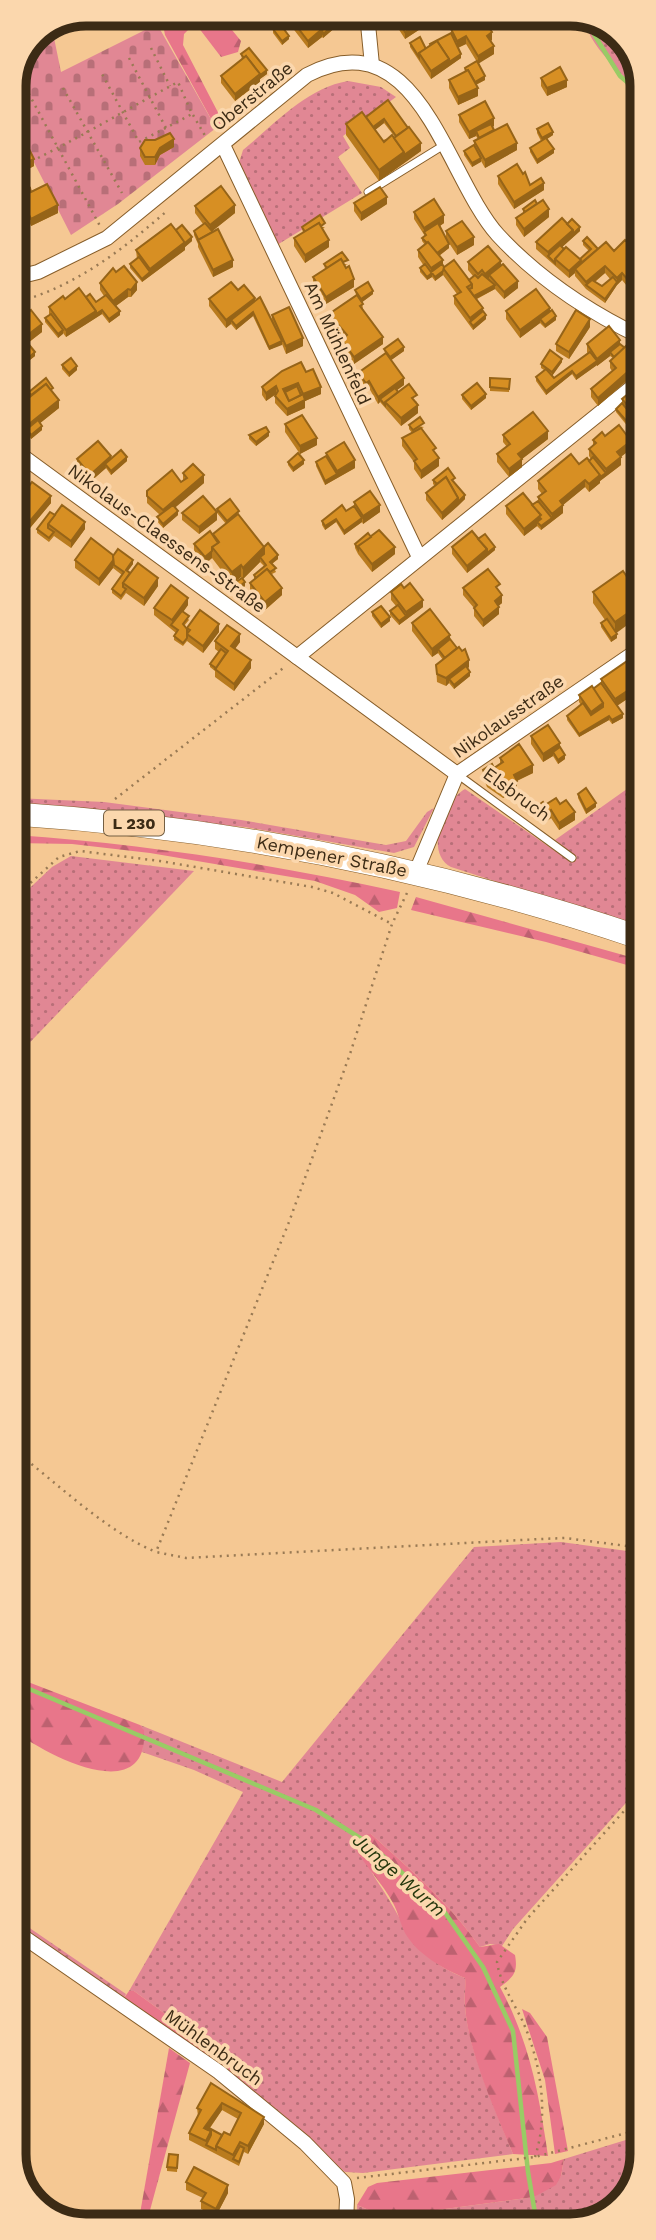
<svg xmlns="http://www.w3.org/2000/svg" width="656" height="2240" font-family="'Work Sans',sans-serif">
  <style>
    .grass { fill: url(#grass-dots) }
    .forest { fill: url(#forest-firs) }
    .cemetery { fill: url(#cemetery-stones) }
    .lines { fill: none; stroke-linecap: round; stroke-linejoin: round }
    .stream { stroke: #99cb65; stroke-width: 4.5 }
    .service-casing { stroke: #865d29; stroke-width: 9 }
    .minor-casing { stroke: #865d29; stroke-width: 16 }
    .primary-casing { stroke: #865d29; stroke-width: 24 }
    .path { stroke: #997a54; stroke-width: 2.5; stroke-dasharray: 2 5; stroke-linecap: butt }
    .service { stroke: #fff; stroke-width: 7 }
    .minor { stroke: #fff; stroke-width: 14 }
    .primary { stroke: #fff; stroke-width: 23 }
    .wall { fill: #b97b1e; fill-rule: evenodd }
    .shaded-wall { fill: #966418 }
    .building { fill: #d78f23; stroke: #966418; stroke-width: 2 }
    .labels { text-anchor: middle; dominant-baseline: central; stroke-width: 7; stroke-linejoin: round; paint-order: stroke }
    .shield { fill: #fbd7ad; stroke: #755f43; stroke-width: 2 }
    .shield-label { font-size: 16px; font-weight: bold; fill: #3c2b15 }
    .street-label { font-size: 18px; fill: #3c2b15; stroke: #fbd7ad }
    .water-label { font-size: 19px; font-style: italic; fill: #24370d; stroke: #fbd7ad }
    .rim { fill: none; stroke: #3c2b15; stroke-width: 9 }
  </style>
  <defs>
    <pattern id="grass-dots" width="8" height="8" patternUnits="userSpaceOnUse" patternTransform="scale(1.75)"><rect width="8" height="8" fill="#e18794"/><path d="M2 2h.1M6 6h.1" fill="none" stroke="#b86f78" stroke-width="1.8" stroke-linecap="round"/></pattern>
    <pattern id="forest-firs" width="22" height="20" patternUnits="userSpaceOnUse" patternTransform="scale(1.75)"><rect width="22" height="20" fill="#e8768a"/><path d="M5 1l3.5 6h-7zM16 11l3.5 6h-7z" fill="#bd6170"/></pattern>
    <pattern id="cemetery-stones" width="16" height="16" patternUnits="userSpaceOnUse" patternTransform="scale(1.75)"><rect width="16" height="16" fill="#e18794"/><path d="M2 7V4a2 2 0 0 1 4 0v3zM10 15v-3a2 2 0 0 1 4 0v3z" fill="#b86f78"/></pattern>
  </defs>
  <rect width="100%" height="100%" fill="#f5c893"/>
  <!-- grass -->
  <g class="grass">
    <path d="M 584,17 L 618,32 L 641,72 L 641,94 C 623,74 587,45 584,17 Z"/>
    <path d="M 348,81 L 381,87 L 396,97 L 343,136 L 350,148 L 338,157 L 362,193 L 277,245 L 239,163 L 243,150 C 275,124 306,88 348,81 Z"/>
    <path d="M 641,779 L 641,928 L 451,867 C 423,852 445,800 465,789 L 571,862 L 577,857 L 555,840 Z"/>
    <path d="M 15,798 L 104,802 L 241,820 L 386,845 L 406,841 L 427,812 L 434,808 L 414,847 L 394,853 L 245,827 L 15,807 Z"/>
    <path d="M 71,856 L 194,871 L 15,1058 L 15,902 L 52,867 Z"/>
    <path d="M 561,1542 L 642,1553 L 642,1785 L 513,1929 L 502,1946 L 490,1944 L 480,1947 C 449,1903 411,1870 371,1834 L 361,1857 C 370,1866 372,1874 379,1884 C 409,1928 410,1955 465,1978 C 466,1987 464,1995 465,2005 C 467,2048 497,2113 513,2154 L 363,2173 L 345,2172 L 240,2081 L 243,2071 L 134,1991 L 129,1991 L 243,1792 L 194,1770 L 142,1752 L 144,1731 L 140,1725 L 282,1782 L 474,1547 Z"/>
    <path d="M 15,1918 L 126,1994 L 124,1998 L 15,1924 Z"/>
    <path d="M 642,2135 L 642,2154 L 624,2201 L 584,2225 L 358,2225 L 357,2205 L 378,2214 L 393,2216 L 534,2197 L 561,2176 L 564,2159 Z"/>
  </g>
  <!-- forest -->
  <g class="forest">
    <path d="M 161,14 L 219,14 L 241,41 L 238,52 L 221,57 L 195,23 L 184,34 L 183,45 L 223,122 L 216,128 L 165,35 Z"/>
    <path d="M 15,835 C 145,844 272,864 400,892 L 397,908 L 379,912 L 355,895 L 315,881 L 150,853 L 72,844 L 15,843 Z"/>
    <path d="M 416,897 L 641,960 L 641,969 L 546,942 L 411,910 Z"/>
    <path d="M 15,1677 L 140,1725 L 144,1730 C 149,1809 45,1755 15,1731 Z"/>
    <path d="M 371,1834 C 411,1870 449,1903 480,1947 L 499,1944 L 515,1955 C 518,1972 514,1977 500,1987 C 530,2043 539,2094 548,2156 L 513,2154 C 496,2113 467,2049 465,2005 C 464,1995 466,1988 465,1978 C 443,1969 417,1954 405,1933 C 400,1923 398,1912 393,1903 C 382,1883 367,1868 356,1850 L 357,1842 L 363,1835 Z"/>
    <path d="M 129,1991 L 134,1991 L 243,2071 L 240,2081 L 124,1998 Z"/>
    <path d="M 522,2009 L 530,2013 L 547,2037 L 568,2151 L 555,2154 L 545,2080 Z"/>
    <path d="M 169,2048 L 190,2063 L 146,2225 L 138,2225 Z"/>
    <path d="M 564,2159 L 561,2176 L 556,2185 L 534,2197 L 393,2216 L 378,2214 L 357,2205 L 368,2187 L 377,2183 L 551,2163 Z"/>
  </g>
  <!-- cemetery -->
  <path class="cemetery" d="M 157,24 L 216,128 L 118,204 L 71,235 L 14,123 L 14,82 L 36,35 L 52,28 L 61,72 Z"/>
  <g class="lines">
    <!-- stream -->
    <g class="stream">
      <path d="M 589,19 L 590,28 L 620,76 L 641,94"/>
      <path d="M 15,1683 L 316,1810 L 368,1843 L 441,1907 L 483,1967 L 513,2031 L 528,2172 L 537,2225"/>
    </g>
    <defs>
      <g id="service">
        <path d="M 368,192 L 444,145"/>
        <path d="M 457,774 L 572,858"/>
      </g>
      <g id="minor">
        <path d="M 367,14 L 372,65"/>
        <path d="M 223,145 L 419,557"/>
        <path d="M 14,278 L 38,272 L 107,238 L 307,75 C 419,17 445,176 498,235 C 537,277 589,312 641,337"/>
        <path d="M 14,450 L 457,774"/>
        <path d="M 297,657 L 641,380"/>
        <path d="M 457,774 L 641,648"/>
        <path d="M 416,872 L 457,774"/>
        <path d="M 15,1931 L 219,2072 L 305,2143 L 344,2183 L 347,2199 L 346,2225"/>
      </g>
      <path id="primary" d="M 15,814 C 229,828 438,869 641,938"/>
    </defs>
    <!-- service casing -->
    <use href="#service" class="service-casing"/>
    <!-- minor casing -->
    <use href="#minor" class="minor-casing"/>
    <!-- primary casing -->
    <use href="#primary" class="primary-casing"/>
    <!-- path -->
    <g class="path">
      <path d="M 151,48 L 170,86"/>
      <path d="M 129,58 L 166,128"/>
      <path d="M 21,67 L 23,83 L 100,226"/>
      <path d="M 63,88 L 122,193"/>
      <path d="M 193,115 L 207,139"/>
      <path d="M 38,158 C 86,134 131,107 178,82 L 192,114 L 139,142 L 102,74"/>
      <path d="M 14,303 C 75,287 121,251 168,210"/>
      <path d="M 115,799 L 286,666"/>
      <path d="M 407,893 L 392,924 L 350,1054 L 289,1222 L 156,1552 L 186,1558 L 541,1539 L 565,1538 L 642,1548"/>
      <path d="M 15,897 L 59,857 L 80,851 L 160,861 L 312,887 L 333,893 L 392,924"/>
      <path d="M 15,1451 C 57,1483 107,1532 156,1552"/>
      <path d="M 535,2157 C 549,2114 541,2063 523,2022 C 514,2003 500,1983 497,1962 L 527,1919 L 642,1791"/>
      <path d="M 357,2178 L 535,2157 L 642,2129"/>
    </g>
    <!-- service -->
    <use href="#service" class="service"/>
    <!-- minor -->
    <use href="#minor" class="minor"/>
    <!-- primary -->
    <use href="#primary" class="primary"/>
  </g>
  <!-- wall -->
  <g class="wall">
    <path d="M 329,14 L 351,14 L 323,38 L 322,37 L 308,48 L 288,22 L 288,15 L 317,23 L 329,15 Z"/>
    <path d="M 389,14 L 459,14 L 459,16 L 445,25 L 441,19 L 437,18 L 405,39 Z"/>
    <path d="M 480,24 L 492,40 L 491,41 L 494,54 L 478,63 L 485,80 L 476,85 L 478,96 L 458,105 L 449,88 L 449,80 L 465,72 L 465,68 L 477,62 L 466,44 L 458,48 L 461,58 L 431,79 L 410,47 L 410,43 L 426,49 L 430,46 L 430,44 L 451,33 L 451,29 Z"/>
    <path d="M 273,29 L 289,39 L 282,45 L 273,33 Z"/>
    <path d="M 241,54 L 267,74 L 260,79 L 260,82 L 235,101 L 221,83 L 221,76 L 242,60 Z"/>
    <path d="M 541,78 L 567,87 L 547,96 L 541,86 Z"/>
    <path d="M 388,100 L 421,151 L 379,181 L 346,135 L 346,124 L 365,117 ZM 384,123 L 395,137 L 394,138 L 389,138 L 383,140 L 375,130 Z"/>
    <path d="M 459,115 L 494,126 L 492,127 L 494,130 L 517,150 L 485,168 L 481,161 L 472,167 L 464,155 L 464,151 L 474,145 L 474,141 L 478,139 L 476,136 L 469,139 L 459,122 Z"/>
    <path d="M 537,129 L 553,135 L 547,139 L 554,153 L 537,164 L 530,152 L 530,148 L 541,141 L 537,133 Z"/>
    <path d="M 174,147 L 160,155 L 155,165 L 145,165 L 140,156 L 140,148 Z"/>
    <path d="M 14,149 L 34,166 L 19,174 L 14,164 Z"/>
    <path d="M 498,176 L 530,185 L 544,190 L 514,209 L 498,184 Z"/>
    <path d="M 31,192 L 58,213 L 31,226 L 19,201 L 19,194 Z"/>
    <path d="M 354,203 L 387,204 L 361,221 L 354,211 Z"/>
    <path d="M 537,204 L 549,217 L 524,237 L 516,225 L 516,218 L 523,213 L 523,209 Z"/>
    <path d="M 195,206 L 235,213 L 212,231 L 233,267 L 213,277 L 198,247 L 198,244 L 194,235 L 194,231 L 203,224 L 195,213 Z"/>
    <path d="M 414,212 L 444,223 L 440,226 L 446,239 L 446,231 L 474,245 L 457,255 L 447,240 L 449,248 L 439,256 L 444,267 L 469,280 L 473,276 L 468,270 L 468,262 L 470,261 L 470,259 L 501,266 L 518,288 L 504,299 L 495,289 L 477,299 L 486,319 L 473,330 L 454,304 L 454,296 L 457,294 L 443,275 L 435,281 L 432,277 L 427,280 L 420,272 L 420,268 L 424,266 L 418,257 L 418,250 L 425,245 L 422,241 L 422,238 L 425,236 L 414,219 Z"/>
    <path d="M 567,224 L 580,231 L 562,247 L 580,259 L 589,251 L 583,245 L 583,241 L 598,249 L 641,256 L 641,293 L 636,297 L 622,280 L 617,285 L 605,303 L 586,289 L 575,276 L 575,273 L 569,278 L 536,249 L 536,242 ZM 605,273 L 610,279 L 602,286 L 595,282 Z"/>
    <path d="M 302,227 L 325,227 L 322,229 L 329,247 L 305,263 L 294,246 L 294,238 L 303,233 Z"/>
    <path d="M 176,230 L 192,241 L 185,247 L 185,250 L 142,282 L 130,268 L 130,264 L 137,259 L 136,250 Z"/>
    <path d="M 324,264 L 348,264 L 345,265 L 354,287 L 326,304 L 313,284 L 313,277 L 325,269 Z"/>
    <path d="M 116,272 L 137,290 L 131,297 L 128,297 L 116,306 L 120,315 L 109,323 L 102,314 L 66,337 L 63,333 L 58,338 L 45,322 L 45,318 L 49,315 L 49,307 L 65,299 L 86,297 L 96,302 L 104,296 L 100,290 L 100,283 Z"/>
    <path d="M 238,290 L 255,301 L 272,321 L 272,315 L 303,346 L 286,354 L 282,344 L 269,350 L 253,316 L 236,330 L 231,324 L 226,328 L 209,306 L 209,299 Z"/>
    <path d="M 355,290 L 373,294 L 362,302 L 363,309 L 383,344 L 354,364 L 342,347 L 342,340 L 344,338 L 329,321 L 329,314 L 356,295 Z"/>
    <path d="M 506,311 L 550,312 L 556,320 L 545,328 L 540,323 L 520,338 L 506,319 Z"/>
    <path d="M 23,316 L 42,332 L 28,343 L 35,356 L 26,363 L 16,351 L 16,347 L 24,342 L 14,330 L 14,317 Z"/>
    <path d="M 590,327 L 569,359 L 556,351 L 556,344 Z"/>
    <path d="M 587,344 L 620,344 L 640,369 L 598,406 L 591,397 L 591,389 L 612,371 L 610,368 L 610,361 L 613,358 L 610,356 L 597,366 L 597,365 L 576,380 L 572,374 L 546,395 L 536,381 L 536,377 L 544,370 L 541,368 L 541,364 L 562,362 L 552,376 L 554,378 L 588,354 L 587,352 Z"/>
    <path d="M 384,349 L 404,351 L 391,360 L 404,385 L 397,390 L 417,402 L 416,403 L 418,413 L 401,426 L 380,402 L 378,404 L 369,388 L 366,391 L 358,380 L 358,373 L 385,353 Z"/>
    <path d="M 62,365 L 77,370 L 69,377 L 62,369 Z"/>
    <path d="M 306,372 L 321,394 L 305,401 L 305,408 L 287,416 L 275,403 L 275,396 L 276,394 L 266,401 L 262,395 L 262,387 Z"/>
    <path d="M 490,378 L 510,379 L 509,392 L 490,391 Z"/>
    <path d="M 29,392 L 53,392 L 52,392 L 59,408 L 40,423 L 42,430 L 31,439 L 27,433 L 27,429 L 16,415 L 16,408 L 30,396 Z"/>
    <path d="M 462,395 L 486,398 L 471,410 L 462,399 Z"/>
    <path d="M 622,399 L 641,418 L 629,428 L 616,412 L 616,409 L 622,403 Z"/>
    <path d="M 285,424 L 317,445 L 300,454 L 285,432 Z"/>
    <path d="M 409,425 L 424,427 L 422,428 L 436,455 L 439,466 L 421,479 L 414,469 L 414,462 L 402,446 L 402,438 L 412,433 L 409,429 Z"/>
    <path d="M 249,435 L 269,436 L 256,446 L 249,439 Z"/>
    <path d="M 503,435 L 548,439 L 522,459 L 522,467 L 509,477 L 497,462 L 497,454 L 507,447 L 503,442 Z"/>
    <path d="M 605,436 L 631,449 L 620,457 L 621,465 L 600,481 L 600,483 L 589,492 L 585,487 L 563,505 L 563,513 L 541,530 L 537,526 L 524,536 L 506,514 L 506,506 L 532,505 L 538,501 L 538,497 L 542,494 L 538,489 L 538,481 L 589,461 L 591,459 L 589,456 L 589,449 L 593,446 L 593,440 Z"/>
    <path d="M 326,453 L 355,468 L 325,485 L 316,466 L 316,462 L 326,456 Z"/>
    <path d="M 77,459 L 111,459 L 127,461 L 111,475 L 106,468 L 90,482 L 77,466 Z"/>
    <path d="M 288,462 L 304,464 L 293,472 L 288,465 Z"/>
    <path d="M 183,473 L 204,483 L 175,507 L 178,515 L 163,528 L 157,521 L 157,517 L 160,515 L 147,503 L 147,491 L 181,482 L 183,481 Z"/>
    <path d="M 433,480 L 455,482 L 454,482 L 465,499 L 442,520 L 426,500 L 426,493 L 435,486 L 433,484 Z"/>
    <path d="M 641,501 L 641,520 L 634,510 L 634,506 Z"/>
    <path d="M 354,502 L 380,512 L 363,524 L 362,522 L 344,535 L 336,522 L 325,530 L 322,525 L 322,521 L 346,511 L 354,506 Z"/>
    <path d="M 51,503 L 30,528 L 14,516 L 14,506 Z"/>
    <path d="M 217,509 L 239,515 L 264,547 L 278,559 L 272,564 L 276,572 L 272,574 L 282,595 L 265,610 L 250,591 L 250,583 L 254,580 L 254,575 L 264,566 L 260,562 L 243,579 L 245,586 L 240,590 L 236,586 L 236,582 L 242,578 L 241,577 L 232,584 L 212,558 L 205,564 L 194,551 L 194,544 L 213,536 L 213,534 L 226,524 L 217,513 Z"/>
    <path d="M 182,513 L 217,520 L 199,534 L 182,520 Z"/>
    <path d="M 55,515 L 85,529 L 71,548 L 54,536 L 49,542 L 37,533 L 37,529 Z"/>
    <path d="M 478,539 L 495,550 L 467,573 L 452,554 L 452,547 Z"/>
    <path d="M 355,544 L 395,554 L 372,572 L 358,554 L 355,548 Z"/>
    <path d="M 113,555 L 133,564 L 128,571 L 158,586 L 144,606 L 126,593 L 121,600 L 112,593 L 112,589 L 122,575 L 113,568 L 99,586 L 75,568 L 75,560 Z"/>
    <path d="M 623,571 L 616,632 L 617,638 L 611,642 L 601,627 L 601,623 L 605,620 L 593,603 L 593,592 Z"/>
    <path d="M 463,588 L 500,591 L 502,603 L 498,606 L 499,614 L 483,627 L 474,616 L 474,608 L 463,595 Z"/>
    <path d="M 391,592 L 423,607 L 399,625 L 390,615 L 390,611 L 396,606 L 391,600 Z"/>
    <path d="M 188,605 L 183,612 L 189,620 L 184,626 L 187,629 L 187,628 L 219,632 L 203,653 L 187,641 L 183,646 L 174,640 L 174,636 L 176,633 L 154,615 L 154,608 Z"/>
    <path d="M 372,612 L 390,621 L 381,628 L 372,616 Z"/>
    <path d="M 412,623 L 469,667 L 467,669 L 470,676 L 454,689 L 449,683 L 446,686 L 437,682 L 436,665 L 443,660 L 438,653 L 432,657 L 412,631 Z"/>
    <path d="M 215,641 L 240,642 L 235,649 L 251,668 L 234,691 L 215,677 L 215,671 L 210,667 L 210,664 L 219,652 L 215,649 Z"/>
    <path d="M 641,669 L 641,699 L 635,704 L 630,697 L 617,706 L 623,718 L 612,724 L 609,720 L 579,737 L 567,720 L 567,716 L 581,705 L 579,702 L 579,695 L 593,689 L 601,683 L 601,679 Z"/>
    <path d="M 531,736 L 560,748 L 565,759 L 558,764 L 553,756 L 543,762 L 531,744 Z"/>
    <path d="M 500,758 L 533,773 L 517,781 L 517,789 L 503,798 L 487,787 L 483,777 L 483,770 L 494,768 L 500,764 Z"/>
    <path d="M 578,794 L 596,807 L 586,814 L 578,798 Z"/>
    <path d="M 560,804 L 575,820 L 559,830 L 551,818 L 547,821 L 542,814 L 536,819 L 532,813 L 532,810 L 545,805 Z"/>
    <path d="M 211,2083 L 264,2124 L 248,2154 L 244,2152 L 239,2166 L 189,2140 L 189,2133 L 198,2116 L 197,2108 ZM 222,2110 L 238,2119 L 230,2135 L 222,2135 L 210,2128 Z"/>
    <path d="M 178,2159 L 177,2172 L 167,2171 L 167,2167 Z"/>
    <path d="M 186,2182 L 228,2193 L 216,2216 L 201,2209 L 201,2201 L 203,2198 L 186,2190 Z"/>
  </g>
  <!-- shaded-wall -->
  <g class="shaded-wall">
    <path d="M 347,14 L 351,14 L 323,38 L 323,34 Z"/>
    <path d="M 436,14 L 437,18 L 405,39 L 405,32 L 429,16 Z"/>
    <path d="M 456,14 L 459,14 L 459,16 L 445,25 L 445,21 Z"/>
    <path d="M 322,29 L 322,37 L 308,48 L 308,41 Z"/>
    <path d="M 492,32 L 492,40 L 487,43 L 487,36 Z"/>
    <path d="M 289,36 L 289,39 L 282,45 L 282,41 Z"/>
    <path d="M 466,36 L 466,44 L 457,48 L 457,41 Z"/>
    <path d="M 494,46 L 494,54 L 478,64 L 478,56 Z"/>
    <path d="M 461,54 L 461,58 L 431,79 L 431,71 L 449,59 Z"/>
    <path d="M 267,70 L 267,74 L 260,79 L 260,82 L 235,101 L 235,94 Z"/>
    <path d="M 485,76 L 485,80 L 473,86 L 473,83 Z"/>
    <path d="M 567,80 L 567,87 L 547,96 L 547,88 Z"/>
    <path d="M 478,88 L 478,96 L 458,105 L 458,97 Z"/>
    <path d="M 494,118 L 494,126 L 478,135 L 476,131 L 476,136 L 469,139 L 469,132 Z"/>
    <path d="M 384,119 L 384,123 L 370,134 L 370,130 Z"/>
    <path d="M 553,132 L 553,135 L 542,142 L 542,138 Z"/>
    <path d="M 174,139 L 174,147 L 160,155 L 155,165 L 155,157 L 160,148 Z"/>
    <path d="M 421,143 L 421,151 L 379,181 L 379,170 L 404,152 Z"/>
    <path d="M 517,143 L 517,150 L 485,168 L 485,160 Z"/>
    <path d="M 554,149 L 554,153 L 537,164 L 537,160 Z"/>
    <path d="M 481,158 L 481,162 L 472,167 L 472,163 Z"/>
    <path d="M 34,159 L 34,166 L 19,174 L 19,166 Z"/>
    <path d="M 544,183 L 544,190 L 514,209 L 514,202 Z"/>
    <path d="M 387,197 L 387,204 L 361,221 L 361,213 Z"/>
    <path d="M 58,205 L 58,213 L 31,226 L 31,219 Z"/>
    <path d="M 235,205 L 235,213 L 210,233 L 210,225 Z"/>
    <path d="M 549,209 L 549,217 L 524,237 L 524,229 Z"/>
    <path d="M 444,215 L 444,223 L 426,235 L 424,232 L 424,228 Z"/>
    <path d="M 580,227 L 580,231 L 550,258 L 548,256 L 548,252 L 573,230 Z"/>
    <path d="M 192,237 L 192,241 L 185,247 L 185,250 L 142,282 L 142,279 L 150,272 L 150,269 Z"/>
    <path d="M 474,237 L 474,245 L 457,255 L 457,247 Z"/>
    <path d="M 329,240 L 329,247 L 305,263 L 305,255 Z"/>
    <path d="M 449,244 L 449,248 L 436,258 L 436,254 Z"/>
    <path d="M 233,260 L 233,267 L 213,277 L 213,270 Z"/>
    <path d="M 443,260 L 443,267 L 432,273 L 432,277 L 427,280 L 427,277 L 431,273 L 431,268 Z"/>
    <path d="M 581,260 L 581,264 L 575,269 L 575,273 L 569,278 L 569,271 Z"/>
    <path d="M 501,261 L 501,269 L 489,275 L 489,278 L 485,281 L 485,274 Z"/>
    <path d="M 605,266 L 605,273 L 588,287 L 586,285 L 586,282 Z"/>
    <path d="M 443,271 L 443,275 L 435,281 L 435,277 Z"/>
    <path d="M 622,273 L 622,280 L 617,285 L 605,303 L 605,299 L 617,283 L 617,278 Z"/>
    <path d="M 354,279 L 354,287 L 326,304 L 326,297 Z"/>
    <path d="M 518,281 L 518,288 L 504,299 L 504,292 Z"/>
    <path d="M 137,282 L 137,290 L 131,297 L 131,290 Z"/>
    <path d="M 495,285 L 495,289 L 472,301 L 472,297 Z"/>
    <path d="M 641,285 L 641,293 L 636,297 L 636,289 Z"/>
    <path d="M 128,289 L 128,297 L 113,308 L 113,301 Z"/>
    <path d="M 373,291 L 373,294 L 361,303 L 361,299 Z"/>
    <path d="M 255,298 L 255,305 L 231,320 L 231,324 L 226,328 L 226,320 Z"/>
    <path d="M 483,308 L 483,315 L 470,322 L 470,326 L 470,318 Z"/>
    <path d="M 550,308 L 550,315 L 540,319 L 540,323 L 520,338 L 520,330 Z"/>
    <path d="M 102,310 L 102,314 L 66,337 L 66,330 L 96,311 Z"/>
    <path d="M 120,311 L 120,315 L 109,323 L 109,319 Z"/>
    <path d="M 253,312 L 253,316 L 236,330 L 236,326 Z"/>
    <path d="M 486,315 L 486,319 L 473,330 L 473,326 Z"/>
    <path d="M 556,316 L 556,320 L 545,328 L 545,325 Z"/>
    <path d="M 590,319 L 590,327 L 569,359 L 569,352 Z"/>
    <path d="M 42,324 L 42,332 L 25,345 L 25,337 Z"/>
    <path d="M 63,330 L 63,334 L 58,338 L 58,334 Z"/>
    <path d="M 383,337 L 383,344 L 354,364 L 354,357 Z"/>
    <path d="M 303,338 L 303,346 L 286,354 L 286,346 Z"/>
    <path d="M 620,340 L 620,347 L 610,352 L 610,356 L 597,366 L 597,359 Z"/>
    <path d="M 282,341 L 282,345 L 269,350 L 269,347 Z"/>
    <path d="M 404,347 L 404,351 L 390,361 L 390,357 Z"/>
    <path d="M 35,352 L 35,356 L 26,363 L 26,360 Z"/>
    <path d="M 562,359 L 562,362 L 552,376 L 552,372 Z"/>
    <path d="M 597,361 L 597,365 L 576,380 L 576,376 Z"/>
    <path d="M 640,361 L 640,369 L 598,406 L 598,398 Z"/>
    <path d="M 77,366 L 77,370 L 69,377 L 69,373 Z"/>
    <path d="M 572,371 L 572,374 L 546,395 L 546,391 Z"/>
    <path d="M 404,378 L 404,385 L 382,401 L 380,399 L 380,402 L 378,404 L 378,397 Z"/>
    <path d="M 369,381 L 369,388 L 366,391 L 366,383 Z"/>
    <path d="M 298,383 L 298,390 L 283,393 L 283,389 Z"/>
    <path d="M 19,386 L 19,394 L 14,398 L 14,390 Z"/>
    <path d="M 276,386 L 276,394 L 266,401 L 266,393 Z"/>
    <path d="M 321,387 L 321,394 L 305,401 L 305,408 L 287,416 L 287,409 L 303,394 Z"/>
    <path d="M 486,394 L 486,398 L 471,410 L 471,406 Z"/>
    <path d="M 59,400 L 59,408 L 29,432 L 29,424 Z"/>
    <path d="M 418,405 L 418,413 L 401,426 L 401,418 Z"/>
    <path d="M 641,410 L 641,418 L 629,428 L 629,424 L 635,419 L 635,415 Z"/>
    <path d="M 42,426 L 42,430 L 31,439 L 31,435 Z"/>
    <path d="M 548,431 L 548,439 L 518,462 L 518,454 Z"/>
    <path d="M 269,432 L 269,436 L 256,446 L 256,442 Z"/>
    <path d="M 317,438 L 317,445 L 300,454 L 300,446 Z"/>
    <path d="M 631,441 L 631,449 L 617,460 L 617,452 Z"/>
    <path d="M 111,456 L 111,464 L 105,464 L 106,468 L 90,482 L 90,475 Z"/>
    <path d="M 127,457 L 127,461 L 111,475 L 111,471 Z"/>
    <path d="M 621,457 L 621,465 L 600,481 L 600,483 L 589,492 L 589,484 L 600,475 L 606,473 L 606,469 Z"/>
    <path d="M 439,458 L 439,466 L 421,479 L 421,471 Z"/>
    <path d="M 522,459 L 522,467 L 509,477 L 509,469 Z"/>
    <path d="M 304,460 L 304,464 L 293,472 L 293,468 Z"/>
    <path d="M 355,460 L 355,468 L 325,485 L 325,481 L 337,474 L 337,471 Z"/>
    <path d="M 204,475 L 204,483 L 163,518 L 163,510 Z"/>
    <path d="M 585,480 L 585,487 L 563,505 L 563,513 L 541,530 L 541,526 L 552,518 L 552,514 L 560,501 Z"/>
    <path d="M 465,495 L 465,499 L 458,506 L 458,502 Z"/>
    <path d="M 51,496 L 51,503 L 30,528 L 30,521 Z"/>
    <path d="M 458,498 L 458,506 L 442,520 L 442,513 Z"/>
    <path d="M 380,505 L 380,512 L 363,524 L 363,516 Z"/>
    <path d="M 178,511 L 178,515 L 163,528 L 163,524 Z"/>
    <path d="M 217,512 L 217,520 L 199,534 L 199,527 Z"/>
    <path d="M 541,515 L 541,523 L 537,522 L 537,526 L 524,536 L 524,529 Z"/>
    <path d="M 362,518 L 362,522 L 344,535 L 344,531 Z"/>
    <path d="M 336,519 L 336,522 L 325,530 L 325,526 Z"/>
    <path d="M 85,522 L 85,529 L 71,548 L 71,541 Z"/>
    <path d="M 264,547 L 264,558 L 260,557 L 260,562 L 243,579 L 243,568 Z"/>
    <path d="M 395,547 L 395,554 L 372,572 L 372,564 Z"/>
    <path d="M 495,547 L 495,550 L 467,573 L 467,566 L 487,549 Z"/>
    <path d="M 212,551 L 212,558 L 205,564 L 205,557 Z"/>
    <path d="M 278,555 L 278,559 L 270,565 L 270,562 Z"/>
    <path d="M 114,559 L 113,568 L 99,586 L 99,579 Z"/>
    <path d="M 133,560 L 133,564 L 126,573 L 126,570 Z"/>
    <path d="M 241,565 L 241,577 L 232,584 L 232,572 Z"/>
    <path d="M 158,578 L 158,586 L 144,606 L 144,598 Z"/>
    <path d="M 245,582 L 245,586 L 240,590 L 240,586 Z"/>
    <path d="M 282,588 L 282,595 L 265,610 L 265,602 Z"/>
    <path d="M 502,595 L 502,603 L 495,609 L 495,601 Z"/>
    <path d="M 188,598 L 188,605 L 173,626 L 172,625 L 172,620 Z"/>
    <path d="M 423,600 L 423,607 L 399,625 L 399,621 L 406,616 L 406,612 Z"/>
    <path d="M 641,604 L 641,615 L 615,634 L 615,622 Z"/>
    <path d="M 499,607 L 499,614 L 483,627 L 483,620 Z"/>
    <path d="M 390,617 L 390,621 L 381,628 L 381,624 Z"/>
    <path d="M 219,624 L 219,632 L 203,653 L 203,646 Z"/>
    <path d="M 240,634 L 240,642 L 231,654 L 231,646 Z"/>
    <path d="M 617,634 L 617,638 L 611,642 L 611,638 Z"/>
    <path d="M 450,635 L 450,642 L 438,649 L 438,653 L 432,657 L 432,649 Z"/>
    <path d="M 251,660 L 251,668 L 234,691 L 234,684 Z"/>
    <path d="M 469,660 L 469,667 L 451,682 L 449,679 L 449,683 L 446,686 L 446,678 Z"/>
    <path d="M 470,672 L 470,676 L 454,689 L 454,685 Z"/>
    <path d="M 630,689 L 630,697 L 615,707 L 615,699 Z"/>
    <path d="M 641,692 L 641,699 L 635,704 L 635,696 Z"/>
    <path d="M 603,703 L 603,710 L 591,719 L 591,712 Z"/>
    <path d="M 623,714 L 623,718 L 612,724 L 612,720 Z"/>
    <path d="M 609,716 L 609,720 L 579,737 L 579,734 Z"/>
    <path d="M 560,743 L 560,750 L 553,752 L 553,756 L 543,762 L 543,754 Z"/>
    <path d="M 565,755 L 565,759 L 558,764 L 558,760 Z"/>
    <path d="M 533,765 L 533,773 L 514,782 L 514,775 Z"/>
    <path d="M 517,781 L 517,789 L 503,798 L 503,791 Z"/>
    <path d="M 596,803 L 596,807 L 586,814 L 586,810 Z"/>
    <path d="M 542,810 L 542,814 L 536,819 L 536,815 Z"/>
    <path d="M 551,810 L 551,818 L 547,821 L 547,813 Z"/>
    <path d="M 575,812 L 575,820 L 559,830 L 559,823 Z"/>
    <path d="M 222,2103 L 222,2110 L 206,2133 L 204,2128 Z"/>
    <path d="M 264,2117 L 264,2124 L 248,2154 L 248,2146 Z"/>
    <path d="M 228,2185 L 228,2193 L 216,2216 L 216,2209 Z"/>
  </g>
  <!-- building -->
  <g class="building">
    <path d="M 310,14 L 322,29 L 308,41 L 288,15 Z"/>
    <path d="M 331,14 L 347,14 L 323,34 L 322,29 L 317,23 Z"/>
    <path d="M 394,14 L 428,14 L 429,16 L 405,32 Z"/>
    <path d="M 428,14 L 436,14 L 429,19 Z"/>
    <path d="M 438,14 L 456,14 L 445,21 L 441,15 Z"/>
    <path d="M 475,15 L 480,24 L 485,21 L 492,32 L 487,36 L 494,46 L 478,56 L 466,36 L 457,41 L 451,29 Z"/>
    <path d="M 280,24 L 289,36 L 282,41 L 273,29 Z"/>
    <path d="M 451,33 L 461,54 L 449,62 L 449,59 L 437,41 L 431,46 L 430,44 Z"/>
    <path d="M 420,37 L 426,49 L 419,53 L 419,57 L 410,43 Z"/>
    <path d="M 437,41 L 449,59 L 431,71 L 419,53 Z"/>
    <path d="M 249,48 L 267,70 L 259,76 L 260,74 L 246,56 L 244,58 L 241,54 Z"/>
    <path d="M 246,56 L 260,74 L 235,94 L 221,76 Z"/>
    <path d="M 477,61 L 485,76 L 475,82 L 468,70 L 466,71 L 465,68 Z"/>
    <path d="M 560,67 L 567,80 L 547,88 L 541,78 Z"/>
    <path d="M 468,70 L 478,88 L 458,97 L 449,80 Z"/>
    <path d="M 388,100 L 408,128 L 396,136 L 384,119 L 373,127 L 366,117 Z"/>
    <path d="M 485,101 L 494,118 L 469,132 L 459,115 Z"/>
    <path d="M 362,112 L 384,142 L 392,135 L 404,152 L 379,170 L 346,124 Z"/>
    <path d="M 548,123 L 553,132 L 542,138 L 537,129 Z"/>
    <path d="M 491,124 L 494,130 L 479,138 L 476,131 Z"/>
    <path d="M 507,124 L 517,143 L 485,160 L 474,141 Z"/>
    <path d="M 409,127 L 421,143 L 404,155 L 404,152 L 394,138 Z"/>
    <path d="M 170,133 L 174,139 L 160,148 L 155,157 L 145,157 L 140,148 L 145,140 L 155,140 Z"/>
    <path d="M 546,138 L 554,149 L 537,160 L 530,148 Z"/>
    <path d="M 26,143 L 34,159 L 19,166 L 14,156 L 14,149 Z"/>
    <path d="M 474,145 L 481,158 L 472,163 L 464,151 Z"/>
    <path d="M 517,164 L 523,174 L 525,172 L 530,185 L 541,178 L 544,183 L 514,202 L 498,176 Z"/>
    <path d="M 47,184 L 58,205 L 31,219 L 19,194 L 30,188 L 31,192 Z"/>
    <path d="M 221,186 L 235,205 L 210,225 L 195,206 Z"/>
    <path d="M 380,187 L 387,197 L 361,213 L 354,203 Z"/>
    <path d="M 434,199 L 444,215 L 424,228 L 414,212 Z"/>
    <path d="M 535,200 L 537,204 L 525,212 L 523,209 Z"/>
    <path d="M 543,200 L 549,209 L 524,229 L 516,218 Z"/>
    <path d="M 320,215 L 325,223 L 321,226 L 319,223 L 305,232 L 302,227 Z"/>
    <path d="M 562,218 L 573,230 L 548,252 L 536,242 Z"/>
    <path d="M 572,219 L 580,227 L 573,234 L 573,230 L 567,224 Z"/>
    <path d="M 462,221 L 474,237 L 457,247 L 446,231 Z"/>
    <path d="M 205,223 L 213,232 L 198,240 L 200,243 L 194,231 Z"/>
    <path d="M 319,223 L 329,240 L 305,255 L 294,238 Z"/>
    <path d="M 438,223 L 449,244 L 437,253 L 422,238 L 426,235 L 424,232 Z"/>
    <path d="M 171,224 L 185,242 L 150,269 L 136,250 Z"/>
    <path d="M 182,225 L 192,237 L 185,243 L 176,230 Z"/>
    <path d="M 218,229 L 233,260 L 213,270 L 198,240 Z"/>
    <path d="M 587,237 L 598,249 L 581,263 L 580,259 L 591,249 L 583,241 Z"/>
    <path d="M 625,240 L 641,256 L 641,285 L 636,289 L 622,273 L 617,278 L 605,266 L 586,282 L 575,269 L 606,242 L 614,251 Z"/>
    <path d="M 428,242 L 443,260 L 431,268 L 418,250 Z"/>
    <path d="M 560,245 L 564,249 L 555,259 L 555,263 L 548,256 Z"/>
    <path d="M 488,246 L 501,261 L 485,274 L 482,270 L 478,274 L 468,262 Z"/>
    <path d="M 566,247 L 581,260 L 569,271 L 555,259 Z"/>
    <path d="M 342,252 L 348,260 L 343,262 L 341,259 L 327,268 L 324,264 Z"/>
    <path d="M 139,257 L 150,272 L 142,279 L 130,264 Z"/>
    <path d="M 341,259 L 346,268 L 349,266 L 354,279 L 326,297 L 313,277 Z"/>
    <path d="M 454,260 L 472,284 L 467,287 L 483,308 L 470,318 L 454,296 L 461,292 L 443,268 Z"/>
    <path d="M 425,264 L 431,272 L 442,264 L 444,267 L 443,271 L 435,277 L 432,273 L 427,277 L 420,268 Z"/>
    <path d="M 503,264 L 518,281 L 504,292 L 489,275 Z"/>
    <path d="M 124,266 L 137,282 L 131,290 L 128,289 L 113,301 L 100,283 L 113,268 L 116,272 Z"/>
    <path d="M 482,274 L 495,285 L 474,296 L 469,289 L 472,288 L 472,284 L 469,280 L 475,275 L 478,278 Z"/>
    <path d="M 613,277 L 617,282 L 605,299 L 586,285 L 592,280 L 602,286 Z"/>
    <path d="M 231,282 L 238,290 L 244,285 L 255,298 L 226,320 L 209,299 Z"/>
    <path d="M 368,282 L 373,291 L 361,299 L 355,290 Z"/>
    <path d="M 79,288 L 96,311 L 66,330 L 49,307 L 63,296 L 65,299 Z"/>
    <path d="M 536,289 L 550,308 L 520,330 L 506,311 Z"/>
    <path d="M 90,294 L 96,302 L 106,295 L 120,311 L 109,319 L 102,310 L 96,314 L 96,311 L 86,297 Z"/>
    <path d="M 357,295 L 363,304 L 360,306 L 383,337 L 354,357 L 342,340 L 347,335 L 329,314 Z"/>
    <path d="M 260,297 L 282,341 L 269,347 L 253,312 L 236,326 L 231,320 Z"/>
    <path d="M 289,307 L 303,338 L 286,346 L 272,315 Z"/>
    <path d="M 31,310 L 42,324 L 25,337 L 14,323 L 14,317 L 20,312 L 23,316 Z"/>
    <path d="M 552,310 L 556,316 L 545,325 L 540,319 Z"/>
    <path d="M 576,310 L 590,319 L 569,352 L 556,344 Z"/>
    <path d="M 483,311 L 486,315 L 473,326 L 470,322 Z"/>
    <path d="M 51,314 L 63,330 L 58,334 L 45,318 Z"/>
    <path d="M 609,326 L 620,340 L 597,359 L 587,344 Z"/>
    <path d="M 398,339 L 404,347 L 390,357 L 384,349 Z"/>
    <path d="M 26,341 L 35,352 L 26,360 L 16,347 Z"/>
    <path d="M 620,344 L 625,348 L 614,357 L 610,352 Z"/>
    <path d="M 626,346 L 640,361 L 598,398 L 591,389 L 616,368 L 610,361 Z"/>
    <path d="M 550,350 L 562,359 L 552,372 L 541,364 Z"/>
    <path d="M 590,352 L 597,361 L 576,376 L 572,371 L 546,391 L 536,377 L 546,369 L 554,378 Z"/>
    <path d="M 386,353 L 404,378 L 378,397 L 369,381 L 366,383 L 358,373 Z"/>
    <path d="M 71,358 L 77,366 L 69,373 L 62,365 Z"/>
    <path d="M 301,362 L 306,372 L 313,369 L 321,387 L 303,394 L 298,383 L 283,389 L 289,401 L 303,394 L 305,400 L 287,409 L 275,396 L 278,391 L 276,386 L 266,393 L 262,387 L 282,371 Z"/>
    <path d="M 46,378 L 53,388 L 50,390 L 46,384 L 31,395 L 29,392 Z"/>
    <path d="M 490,378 L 510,379 L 509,389 L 490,387 Z"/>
    <path d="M 14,380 L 19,386 L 14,390 Z"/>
    <path d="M 477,383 L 486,394 L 471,406 L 462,395 Z"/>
    <path d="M 46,384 L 59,400 L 29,424 L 16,408 Z"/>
    <path d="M 409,384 L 417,395 L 412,398 L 418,405 L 401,418 L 385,402 Z"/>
    <path d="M 640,384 L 641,410 L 635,415 L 622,399 Z"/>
    <path d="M 297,386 L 301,395 L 289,401 L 285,392 Z"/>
    <path d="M 395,388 L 398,392 L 385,402 L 385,405 L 380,399 Z"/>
    <path d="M 622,403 L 635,419 L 629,424 L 616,409 Z"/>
    <path d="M 533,412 L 548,431 L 518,454 L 522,459 L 509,469 L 497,454 L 510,444 L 503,435 Z"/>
    <path d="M 302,415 L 317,438 L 300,446 L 285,424 Z"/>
    <path d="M 420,417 L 424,423 L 413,430 L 409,425 Z"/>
    <path d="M 38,420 L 42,426 L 31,435 L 27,429 Z"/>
    <path d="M 619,425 L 631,441 L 617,452 L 621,457 L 606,469 L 589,449 L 596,443 L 593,440 L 602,432 L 605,436 Z"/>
    <path d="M 266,427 L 269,432 L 256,442 L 249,435 Z"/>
    <path d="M 421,428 L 436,448 L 433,450 L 439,458 L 421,471 L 414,461 L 417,459 L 402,438 Z"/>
    <path d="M 98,441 L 111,456 L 90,475 L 77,459 Z"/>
    <path d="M 344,442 L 355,460 L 337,471 L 326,453 Z"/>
    <path d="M 121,450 L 127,457 L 111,471 L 105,464 Z"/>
    <path d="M 298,453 L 304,460 L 293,468 L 288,462 Z"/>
    <path d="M 571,454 L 579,464 L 587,458 L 600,475 L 589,484 L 585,480 L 560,501 L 563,505 L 552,514 L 538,497 L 546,491 L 538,481 Z"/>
    <path d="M 326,456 L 337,474 L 325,481 L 316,462 Z"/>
    <path d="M 593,457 L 606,473 L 600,477 L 600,475 L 589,461 Z"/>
    <path d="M 193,464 L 204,475 L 163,510 L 147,496 L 147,491 L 172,470 L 181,482 L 187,478 L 183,473 Z"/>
    <path d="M 448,468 L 455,478 L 452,480 L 465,495 L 458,502 L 458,498 L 446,477 L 437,484 L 433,480 Z"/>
    <path d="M 446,477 L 458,498 L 442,513 L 426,493 Z"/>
    <path d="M 32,482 L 51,496 L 30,521 L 14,509 L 14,506 Z"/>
    <path d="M 370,491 L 380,505 L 363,516 L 354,502 Z"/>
    <path d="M 523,493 L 541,515 L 524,529 L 506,506 Z"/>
    <path d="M 203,496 L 217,512 L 199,527 L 182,513 Z"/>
    <path d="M 230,499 L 239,511 L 227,521 L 217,509 Z"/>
    <path d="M 538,501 L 552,518 L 541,526 L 537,522 L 541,519 L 539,517 L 541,515 L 532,505 Z"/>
    <path d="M 641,501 L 641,516 L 634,506 Z"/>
    <path d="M 62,505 L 85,522 L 71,541 L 48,524 Z"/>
    <path d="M 173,505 L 178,511 L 163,524 L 157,517 Z"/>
    <path d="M 342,505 L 346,511 L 354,506 L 362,518 L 344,531 L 336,519 L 325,526 L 322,521 Z"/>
    <path d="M 50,512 L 55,515 L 48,524 L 48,528 L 54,532 L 49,538 L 37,529 Z"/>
    <path d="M 238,514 L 264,547 L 243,568 L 241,565 L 232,572 L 212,547 L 219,542 L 213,534 Z"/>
    <path d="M 379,530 L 395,547 L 372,564 L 358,546 Z"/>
    <path d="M 210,531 L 218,543 L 212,547 L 212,551 L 205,557 L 194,544 Z"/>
    <path d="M 472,531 L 487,549 L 467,566 L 452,547 Z"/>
    <path d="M 368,533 L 371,537 L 358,546 L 358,549 L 355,544 Z"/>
    <path d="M 485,534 L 495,547 L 487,553 L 487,549 L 478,539 Z"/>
    <path d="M 91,538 L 113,555 L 114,559 L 99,579 L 75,560 Z"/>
    <path d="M 268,543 L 278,555 L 270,562 L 276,568 L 270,572 L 267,569 L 256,578 L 254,575 L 266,565 L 260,557 L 264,554 L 264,547 Z"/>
    <path d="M 118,549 L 133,560 L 126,570 L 130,573 L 123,583 L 123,587 L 126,589 L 121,596 L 112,589 L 124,572 L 114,565 L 113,556 Z"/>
    <path d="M 138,563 L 158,578 L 144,598 L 123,583 Z"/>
    <path d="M 267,569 L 282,588 L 265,602 L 250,583 Z"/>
    <path d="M 488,569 L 500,584 L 496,587 L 502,595 L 495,601 L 499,607 L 483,620 L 474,608 L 477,605 L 463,588 Z"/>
    <path d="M 623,571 L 641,597 L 641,604 L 615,622 L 593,592 Z"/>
    <path d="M 242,578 L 245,582 L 240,586 L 236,582 Z"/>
    <path d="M 410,583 L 423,600 L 406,612 L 391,592 L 401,584 L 404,588 Z"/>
    <path d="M 171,585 L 188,598 L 172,620 L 154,608 Z"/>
    <path d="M 398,605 L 406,616 L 399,621 L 390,611 Z"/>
    <path d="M 381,606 L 390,617 L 381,624 L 372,612 Z"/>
    <path d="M 430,609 L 450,635 L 432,649 L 412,623 Z"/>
    <path d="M 200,610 L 219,624 L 203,646 L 187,634 L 190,630 L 187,628 Z"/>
    <path d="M 182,611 L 189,616 L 183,624 L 187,629 L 187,638 L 183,643 L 174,636 L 178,630 L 171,625 Z"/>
    <path d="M 607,619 L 617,634 L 611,638 L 601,623 Z"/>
    <path d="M 227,625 L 240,634 L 231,646 L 251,660 L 234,684 L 215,669 L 228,651 L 215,641 Z"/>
    <path d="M 450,639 L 457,648 L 445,658 L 438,649 Z"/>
    <path d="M 459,647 L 462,651 L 465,649 L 469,660 L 446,678 L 437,674 L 436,665 Z"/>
    <path d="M 221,649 L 226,653 L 216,668 L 210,664 Z"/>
    <path d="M 633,657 L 641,669 L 641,692 L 635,696 L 630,689 L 615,699 L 601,679 Z"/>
    <path d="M 466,666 L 470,672 L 454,685 L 449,679 Z"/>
    <path d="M 601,683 L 623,714 L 612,720 L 609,716 L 579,734 L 567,716 L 583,703 L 591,715 L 603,707 L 603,703 L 593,689 Z"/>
    <path d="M 592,686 L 603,703 L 591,712 L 579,695 Z"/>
    <path d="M 548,725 L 560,743 L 543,754 L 531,736 Z"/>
    <path d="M 519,744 L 533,765 L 514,775 L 517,781 L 503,791 L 487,780 L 483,770 L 492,764 L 494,768 L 503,762 L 500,758 Z"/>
    <path d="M 560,747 L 565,755 L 558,760 L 553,752 Z"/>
    <path d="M 586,788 L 596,803 L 586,810 L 578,794 Z"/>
    <path d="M 556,798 L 560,804 L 566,800 L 575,812 L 559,823 L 551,810 L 547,813 L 542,807 Z"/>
    <path d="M 543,802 L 545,805 L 542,807 L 542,810 L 536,815 L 532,810 Z"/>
    <path d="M 211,2083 L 264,2117 L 248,2146 L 240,2142 L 233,2155 L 216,2146 L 224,2132 L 230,2135 L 241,2113 L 222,2103 L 204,2128 L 211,2131 L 206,2141 L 189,2133 L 201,2110 L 197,2108 Z"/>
    <path d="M 207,2127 L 222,2135 L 216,2146 L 216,2150 L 206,2145 L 211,2135 L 211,2131 L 206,2129 Z"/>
    <path d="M 240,2146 L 244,2148 L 239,2162 L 233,2159 Z"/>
    <path d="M 169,2154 L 178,2155 L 177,2168 L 167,2167 Z"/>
    <path d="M 194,2167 L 228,2185 L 216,2209 L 201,2201 L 206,2193 L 186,2182 Z"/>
  </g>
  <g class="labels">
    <!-- shield labels -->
    <rect class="shield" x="104" y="810.5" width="60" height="25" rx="5"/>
    <g class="shield-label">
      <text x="134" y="823">L 230</text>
    </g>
    <!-- street labels -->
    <g class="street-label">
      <text transform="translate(252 96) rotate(-39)">Oberstraße</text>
      <text transform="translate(338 343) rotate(65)">Am Mühlenfeld</text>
      <text transform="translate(167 538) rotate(36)">Nikolaus-Claessens-Straße</text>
      <text transform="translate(508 716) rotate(-35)">Nikolausstraße</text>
      <text transform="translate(517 794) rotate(36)">Elsbruch</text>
      <text transform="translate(332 856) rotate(11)">Kempener Straße</text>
      <text transform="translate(214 2047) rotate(36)">Mühlenbruch</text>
    </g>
    <!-- water labels -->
    <g class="water-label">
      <text transform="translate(399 1875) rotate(41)">Junge Wurm</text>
    </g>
  </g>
  <!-- crop -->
  <path d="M0 0H656V2240H0ZM86 26H570A60 60 0 0 1 630 86V2154A60 60 0 0 1 570 2214H86A60 60 0 0 1 26 2154V86A60 60 0 0 1 86 26Z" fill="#fbd7ad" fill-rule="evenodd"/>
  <path class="rim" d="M86 26H570A60 60 0 0 1 630 86V2154A60 60 0 0 1 570 2214H86A60 60 0 0 1 26 2154V86A60 60 0 0 1 86 26Z"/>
</svg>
